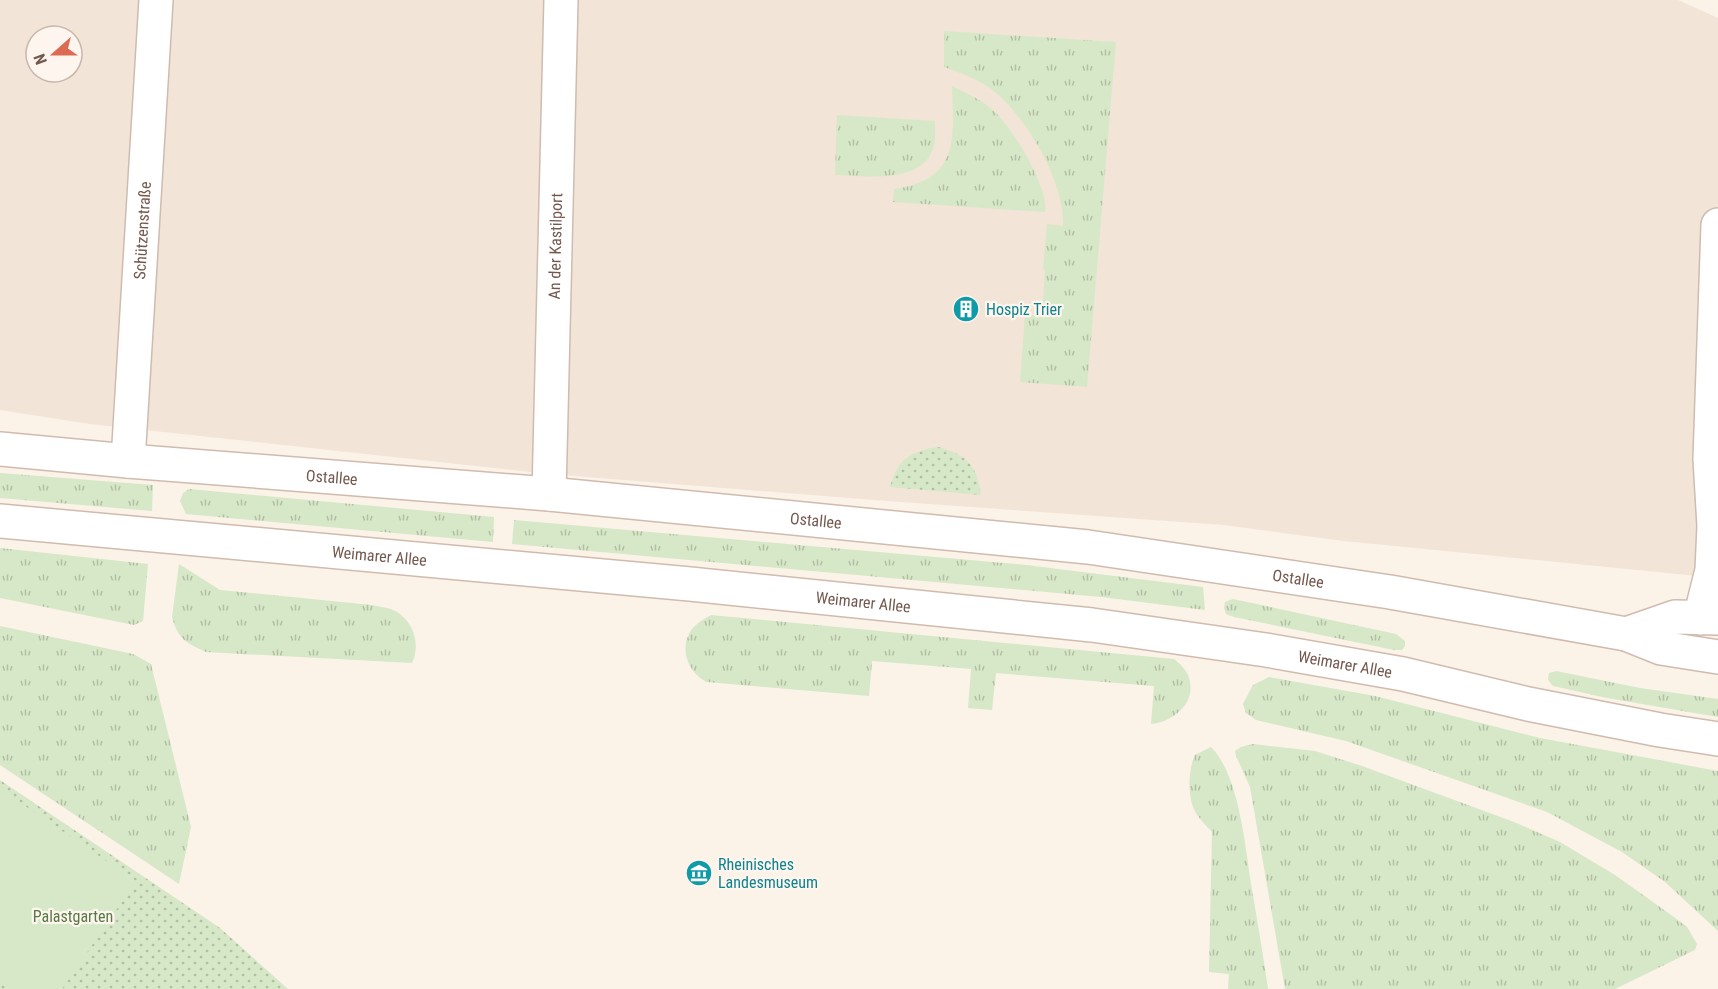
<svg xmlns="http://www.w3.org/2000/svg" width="1718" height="989" font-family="'Roboto Condensed',sans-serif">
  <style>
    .residential { fill: #f2e4d7; fill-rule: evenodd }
    .grass { fill: url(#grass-tufts) }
    .park { fill: url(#park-dots) }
    .pitch { fill: #d6e8c7 }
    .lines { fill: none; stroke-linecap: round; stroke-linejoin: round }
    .street-casing { stroke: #cebcb1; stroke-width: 36 }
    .secondary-casing { stroke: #d1bbaf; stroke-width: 36 }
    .street { stroke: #fff; stroke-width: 33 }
    .secondary { stroke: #fff; stroke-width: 33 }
    .labels { text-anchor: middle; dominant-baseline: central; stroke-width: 4.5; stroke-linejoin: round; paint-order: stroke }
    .street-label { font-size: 16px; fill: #73584d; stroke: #fef6ee }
    .culture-label { font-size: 16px; fill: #0d838f; stroke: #fef6ee; text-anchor: start }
    .park-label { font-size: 16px; fill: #587846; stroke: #fef6ee }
  </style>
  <defs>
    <pattern id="grass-tufts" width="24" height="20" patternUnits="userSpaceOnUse" patternTransform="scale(1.5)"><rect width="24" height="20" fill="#d6e8c7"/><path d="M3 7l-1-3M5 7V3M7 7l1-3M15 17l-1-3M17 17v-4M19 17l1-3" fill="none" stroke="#b2bfa4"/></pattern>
    <pattern id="park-dots" width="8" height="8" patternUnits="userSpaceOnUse" patternTransform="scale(1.5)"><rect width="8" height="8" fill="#d6e8c7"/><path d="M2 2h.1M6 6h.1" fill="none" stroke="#b2bfa4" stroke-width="1.8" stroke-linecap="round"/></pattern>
  </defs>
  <rect width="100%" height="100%" fill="#fbf2e8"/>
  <!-- residential -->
  <path class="residential" d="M 0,0 L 1678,0 L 1718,18 L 1718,578 L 1344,541 L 1224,525 L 874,500 L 549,474 L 90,424 L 0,410 ZM 36,36 L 72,36 L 72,72 L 36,72 Z"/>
  <!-- grass -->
  <g class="grass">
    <path d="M 944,31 L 1116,42 L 1087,387 L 1020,382 L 1025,315 L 1042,316 L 1045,270 L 1043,269 L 1047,224 L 1063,226 C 1066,182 1023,110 987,86 C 974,78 959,72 944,67 Z"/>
    <path d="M 952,86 C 968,94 984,101 996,113 C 1013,129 1050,190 1045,212 L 893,202 L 894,189 C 959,180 954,140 952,86 Z"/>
    <path d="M 837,115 L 935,121 C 935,130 936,140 933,149 C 921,184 864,176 835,175 Z"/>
    <path d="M 0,473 L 153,485 L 152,511 L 0,498 Z"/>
    <path d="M 189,489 L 494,517 L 493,542 L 186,514 L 180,501 L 183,493 Z"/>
    <path d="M 514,520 L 1026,565 L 1203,587 L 1205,610 L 1101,597 L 512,544 Z"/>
    <path d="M 0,548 L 148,564 L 143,621 L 134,625 L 0,598 Z"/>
    <path d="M 179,564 L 220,590 L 372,605 C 381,607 393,608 400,614 C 415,626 420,646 412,663 L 206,652 C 186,643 178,639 172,617 Z"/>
    <path d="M 1233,599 L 1396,634 L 1405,641 L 1405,646 L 1402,650 L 1394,650 L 1234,617 L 1226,614 L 1224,608 L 1225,602 Z"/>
    <path d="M 711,615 L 1174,659 C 1180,664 1187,670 1189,678 C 1197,703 1173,722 1151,724 L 1154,686 L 996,673 L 992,710 L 968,708 L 971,669 L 872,661 L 869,696 L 707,682 C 688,673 678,648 692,629 C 697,623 704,619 711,615 Z"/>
    <path d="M 0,626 L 133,654 L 151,664 L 191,827 L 179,884 L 0,765 Z"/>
    <path d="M 1556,671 L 1640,688 L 1718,699 L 1718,717 L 1607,698 L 1553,686 L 1548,680 L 1549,673 Z"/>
    <path d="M 1269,677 L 1375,696 L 1540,738 L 1718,771 L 1718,931 L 1665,882 L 1622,852 L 1547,812 L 1346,741 L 1256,720 L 1246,713 L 1243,704 L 1253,685 Z"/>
    <path d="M 1253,744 L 1315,751 L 1362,766 L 1514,822 L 1560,842 L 1615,875 L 1674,917 L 1687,927 L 1697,944 L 1695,950 L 1615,989 L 1285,989 L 1250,787 L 1236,756 L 1235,751 L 1241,747 Z"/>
    <path d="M 1211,747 C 1239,775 1245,845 1251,884 C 1257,919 1263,954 1268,989 L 1228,989 L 1229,974 L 1209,972 L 1212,832 C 1207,826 1200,820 1196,813 C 1187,799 1188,769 1195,755 Z"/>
  </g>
  <!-- park -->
  <g class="park">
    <path d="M 938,447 C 967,454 977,466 981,495 L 890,487 C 897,460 910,451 938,447 Z"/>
    <path d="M 0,780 L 220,928 L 288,989 L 0,989 Z"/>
  </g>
  <!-- pitch -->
  <path class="pitch" d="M 0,789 L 136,881 L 62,989 L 14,989 L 0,979 Z"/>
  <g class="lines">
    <defs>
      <g id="street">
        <path id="s1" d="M 128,461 L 156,0"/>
        <path id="s2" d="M 549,494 L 561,0"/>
        <path d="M 1700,618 L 1712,570 L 1714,526 L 1710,459 L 1718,225"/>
      </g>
      <g id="secondary">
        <path id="s3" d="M 0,449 L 128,461 L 549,494 L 1088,547 L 1390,592 L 1626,634 L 1661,648 L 1718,657"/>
        <path id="s4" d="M 0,521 L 690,584 L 1092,625 L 1266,650 L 1403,674 L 1528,704 L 1660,730 L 1718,739"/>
        <path d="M 1626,634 L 1675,617 L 1718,618"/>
      </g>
    </defs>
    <!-- street casing -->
    <use href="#street" class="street-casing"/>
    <!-- secondary casing -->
    <use href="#secondary" class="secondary-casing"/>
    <!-- street -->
    <use href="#street" class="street"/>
    <!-- secondary -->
    <use href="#secondary" class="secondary"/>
  </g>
  <!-- icons -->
  <defs>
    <symbol id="building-disc" viewBox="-11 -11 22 22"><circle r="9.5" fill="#0f9aa8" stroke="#fef6ee"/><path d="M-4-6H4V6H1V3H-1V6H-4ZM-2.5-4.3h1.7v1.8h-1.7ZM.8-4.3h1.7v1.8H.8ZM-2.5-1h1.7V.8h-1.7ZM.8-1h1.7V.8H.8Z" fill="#fff"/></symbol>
    <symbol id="museum-disc" viewBox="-11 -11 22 22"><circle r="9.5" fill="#0f9aa8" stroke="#fef6ee"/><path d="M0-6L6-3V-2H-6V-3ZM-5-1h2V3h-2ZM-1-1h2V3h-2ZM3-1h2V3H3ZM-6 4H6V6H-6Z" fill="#fff"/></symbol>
  </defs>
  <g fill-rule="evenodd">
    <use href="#building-disc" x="951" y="294" width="30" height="30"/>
    <use href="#museum-disc" x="684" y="858" width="30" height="30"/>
  </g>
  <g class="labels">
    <!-- street labels -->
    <g class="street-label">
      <text stroke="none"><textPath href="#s1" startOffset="231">Schützenstraße</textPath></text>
      <text stroke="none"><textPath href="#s2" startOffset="248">An der Kastilport</textPath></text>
      <text stroke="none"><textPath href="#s3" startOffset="333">Ostallee</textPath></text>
      <text stroke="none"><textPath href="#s3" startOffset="819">Ostallee</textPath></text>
      <text stroke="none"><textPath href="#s4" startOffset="381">Weimarer Allee</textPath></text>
      <text stroke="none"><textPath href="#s3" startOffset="1305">Ostallee</textPath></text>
      <text stroke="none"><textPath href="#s4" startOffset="867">Weimarer Allee</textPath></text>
      <text stroke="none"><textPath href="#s4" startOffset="1353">Weimarer Allee</textPath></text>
    </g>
    <!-- culture labels -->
    <g class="culture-label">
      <text x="986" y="309">Hospiz Trier</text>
      <text x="718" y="864">Rheinisches<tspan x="718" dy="18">Landesmuseum</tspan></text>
    </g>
    <!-- park labels -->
    <g class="park-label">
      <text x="73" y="916">Palastgarten</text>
    </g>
  </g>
  <!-- north arrow -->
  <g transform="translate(54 54) rotate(249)"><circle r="28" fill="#fef6ee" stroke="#c6b7ae" stroke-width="1.5"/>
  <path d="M0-4.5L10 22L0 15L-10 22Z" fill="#dc6b56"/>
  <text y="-9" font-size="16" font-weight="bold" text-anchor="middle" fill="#73584d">N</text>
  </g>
</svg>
